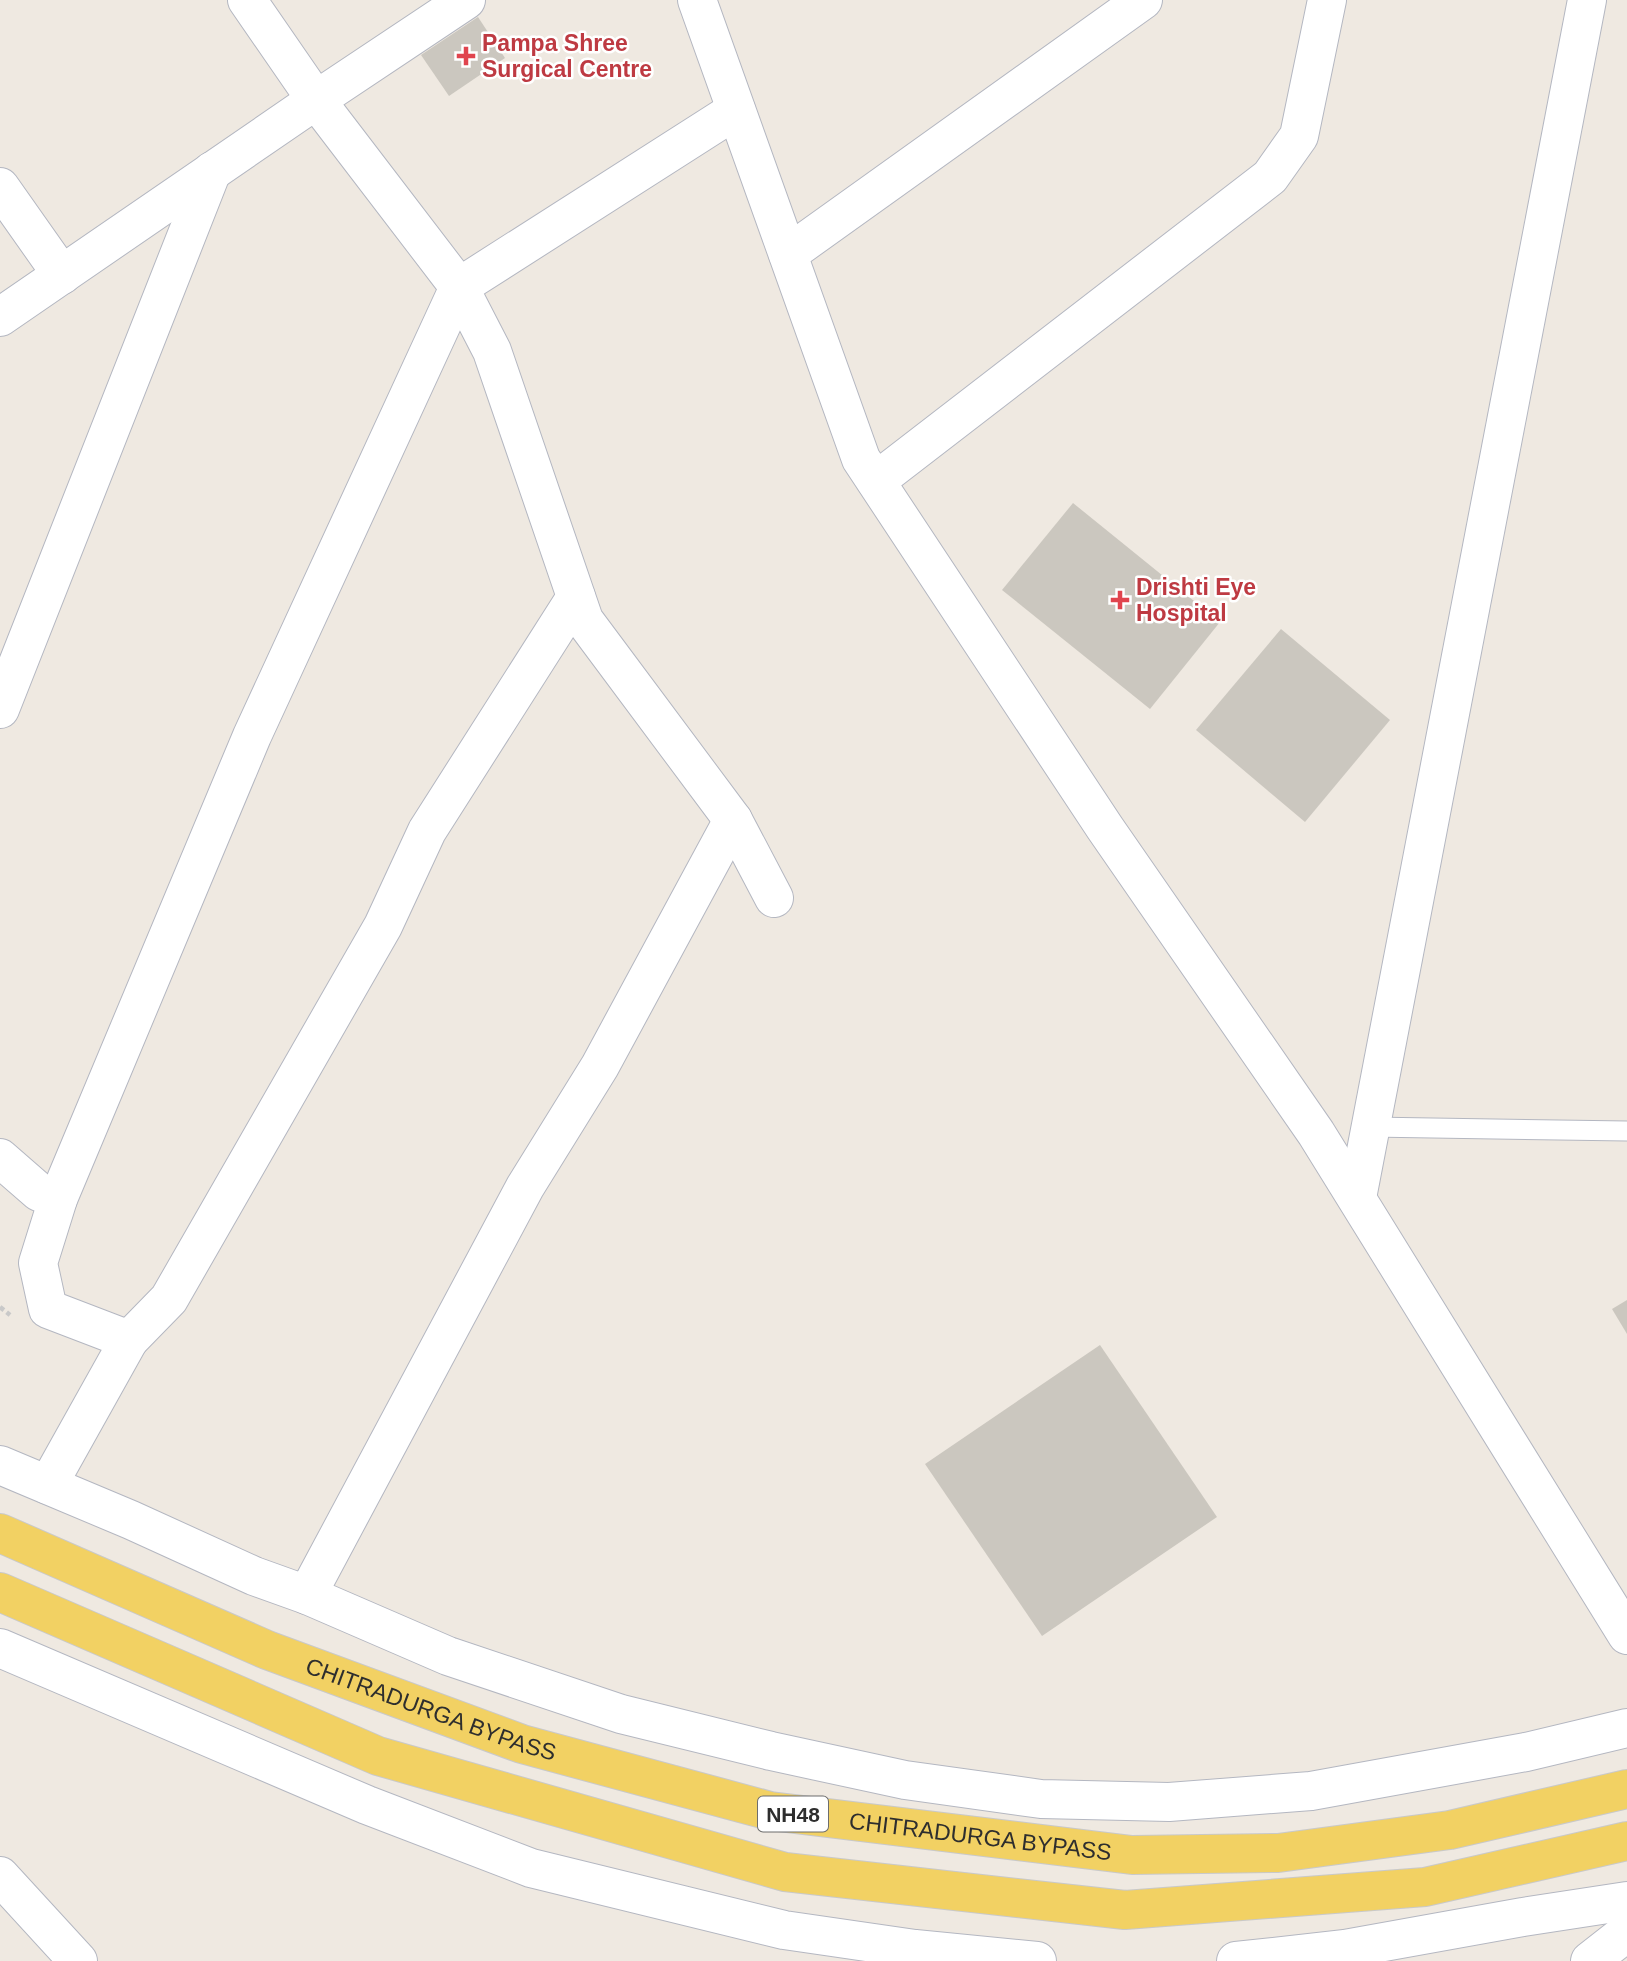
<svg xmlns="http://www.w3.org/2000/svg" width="1627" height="1961" font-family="Arial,sans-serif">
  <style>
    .building { fill: #cbc7bf }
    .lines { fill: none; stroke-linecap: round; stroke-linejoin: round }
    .lane-casing { stroke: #b4b7c1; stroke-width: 21 }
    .street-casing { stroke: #b4b7c1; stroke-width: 40 }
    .secondary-casing { stroke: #b4b7c1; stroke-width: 40 }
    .primary-casing { stroke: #c9c9c9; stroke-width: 40 }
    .path { stroke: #c9c9c9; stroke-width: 4.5; stroke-dasharray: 5 3.5; stroke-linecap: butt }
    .lane { stroke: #fff; stroke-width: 19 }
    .street { stroke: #fff; stroke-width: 38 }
    .secondary { stroke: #fff; stroke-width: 38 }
    .primary { stroke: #f2d163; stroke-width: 38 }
    .health-dot { fill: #e0444e; stroke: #fff; stroke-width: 2.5 }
    .labels { text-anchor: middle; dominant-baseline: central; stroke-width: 5; stroke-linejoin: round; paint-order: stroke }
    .shield { fill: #fff; stroke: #6d6d6d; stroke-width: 2 }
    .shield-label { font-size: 21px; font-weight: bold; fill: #2e2e2e }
    .health-label { font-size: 23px; font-weight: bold; fill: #be3a42; stroke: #fff; text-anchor: start }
    .street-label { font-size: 23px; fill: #2e2e2e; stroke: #fff }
  </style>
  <rect width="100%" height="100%" fill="#efe9e1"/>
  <!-- building -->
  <g class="building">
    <path d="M 478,17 L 505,58 L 449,96 L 421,55 Z"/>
    <path d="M 1073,503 L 1220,622 L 1150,709 L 1002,590 Z"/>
    <path d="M 1281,629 L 1390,720 L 1305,822 L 1196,730 Z"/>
    <path d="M 1627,1300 L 1627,1334 L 1612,1309 Z"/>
    <path d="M 1100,1345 L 1217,1517 L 1042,1636 L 925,1464 Z"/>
  </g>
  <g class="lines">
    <defs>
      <path id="lane" d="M 1370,1127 L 1627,1131"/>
      <g id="street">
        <path d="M 247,0 L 316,100 L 459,287 L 492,351 L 584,620 L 733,820 L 774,898"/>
        <path d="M 0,187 L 62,275"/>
        <path d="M 788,254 L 1143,0"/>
        <path d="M 0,317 L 316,100 L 466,0"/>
        <path d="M 876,481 L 1270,177 L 1299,136 L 1327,0"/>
        <path d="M 576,597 L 427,831 L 383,926 L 169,1299 L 129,1340 L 48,1309 L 38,1263 L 58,1199 L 252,736 L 459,287 L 736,110"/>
        <path d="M 0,709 L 212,171"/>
        <path d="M 0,1158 L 39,1192 L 58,1199"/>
        <path d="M 0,1465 L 131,1520 L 254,1576 L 307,1595 L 448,1656 L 621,1714 L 771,1751 L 905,1780 L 1041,1799 L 1169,1802 L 1311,1791 L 1526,1752 L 1627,1728"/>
        <path d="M 48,1485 L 129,1340"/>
        <path d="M 307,1595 L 525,1187 L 600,1066 L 733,820"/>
        <path d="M 0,1648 L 367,1805 L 531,1868 L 784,1930 L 915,1949 L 1037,1961"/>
        <path d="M 0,1876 L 78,1961"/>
        <path d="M 1236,1961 L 1345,1949 L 1523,1917 L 1627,1901"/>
        <path d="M 1590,1961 L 1627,1932"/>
      </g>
      <g id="secondary">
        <path d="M 697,0 L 861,459 L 1105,828 L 1316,1133 L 1627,1635"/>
        <path d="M 1357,1198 L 1587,0"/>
      </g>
      <g id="primary">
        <path id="s1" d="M 0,1533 L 267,1650 L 522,1744 L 770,1811 L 1132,1855 L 1278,1853 L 1450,1830 L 1627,1789"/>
        <path d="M 0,1592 L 378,1756 L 785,1872 L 1125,1910 L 1425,1887 L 1627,1841"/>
      </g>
    </defs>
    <!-- lane casing -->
    <use href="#lane" class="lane-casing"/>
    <!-- street casing -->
    <use href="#street" class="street-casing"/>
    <!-- secondary casing -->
    <use href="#secondary" class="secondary-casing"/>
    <!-- primary casing -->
    <use href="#primary" class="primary-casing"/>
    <!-- path -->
    <path class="path" d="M 0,1307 L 10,1315"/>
    <!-- lane -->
    <use href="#lane" class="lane"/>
    <!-- street -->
    <use href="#street" class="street"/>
    <!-- secondary -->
    <use href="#secondary" class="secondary"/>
    <!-- primary -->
    <use href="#primary" class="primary"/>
  </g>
  <!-- markers -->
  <g class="health-dot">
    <path d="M462.5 45.5h7v7h7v7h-7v7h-7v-7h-7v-7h7z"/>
    <path d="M1116.5 589.5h7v7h7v7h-7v7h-7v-7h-7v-7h7z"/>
  </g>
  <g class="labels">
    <!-- shield labels -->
    <rect class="shield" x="758" y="1796.5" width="70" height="35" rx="5"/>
    <g class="shield-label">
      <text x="793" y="1814">NH48</text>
    </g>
    <!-- health labels -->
    <g class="health-label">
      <text x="482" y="43">Pampa Shree<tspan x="482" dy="26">Surgical Centre</tspan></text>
      <text x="1136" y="587">Drishti Eye<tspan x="1136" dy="26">Hospital</tspan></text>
    </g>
    <!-- street labels -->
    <g class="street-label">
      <text stroke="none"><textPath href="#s1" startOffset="466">CHITRADURGA BYPASS</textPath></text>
      <text stroke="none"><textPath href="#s1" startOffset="1032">CHITRADURGA BYPASS</textPath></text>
    </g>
  </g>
</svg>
